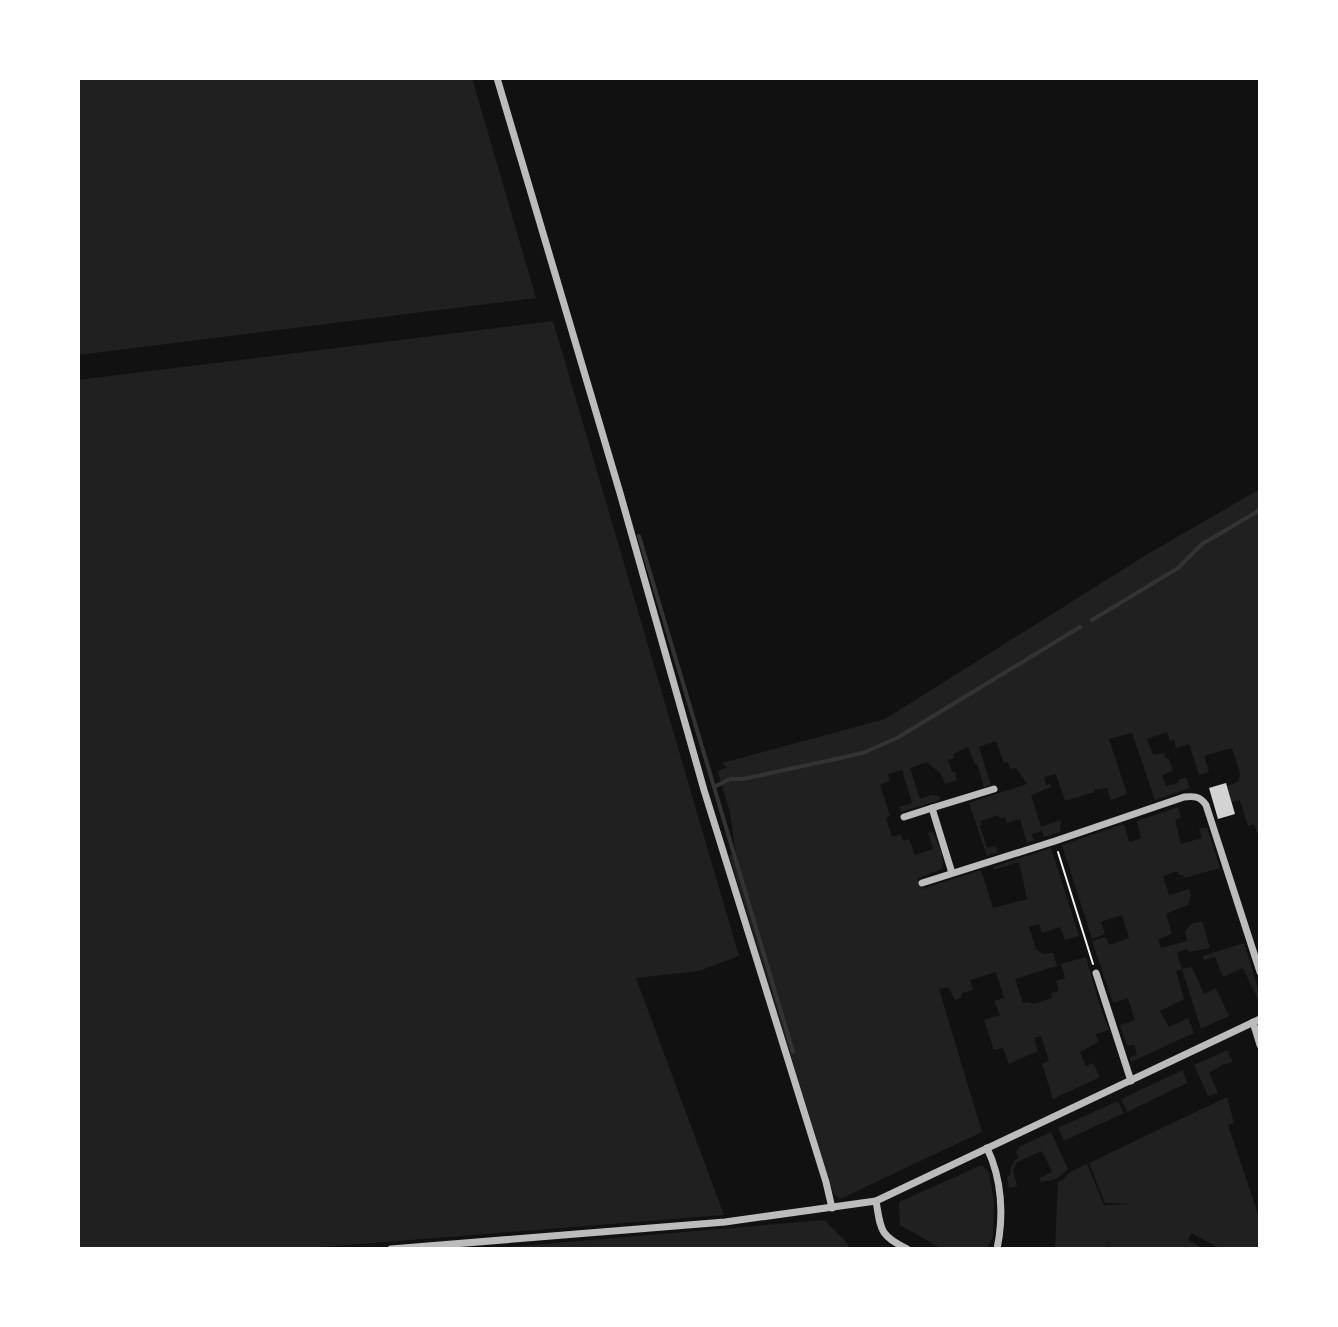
<svg xmlns="http://www.w3.org/2000/svg" width="1338" height="1327" font-family="Helvetica,sans-serif">
  <style>
    .green { fill: #202020 }
    .lines { fill: none; stroke-linecap: round; stroke-linejoin: round }
    .stream { stroke: #333; stroke-width: 4 }
    .building { fill: #d3d3d3 }
    .path { stroke: #f5f5f5; stroke-width: 2 }
    .minor { stroke: #bcbcbc; stroke-width: 7 }
  </style>
  <rect width="100%" height="100%" fill="#111"/>
  <!-- green -->
  <g class="green">
    <path d="M 78,78 L 472,78 L 536,298 L 78,355 Z"/>
    <path d="M 553,321 L 739,956 L 699,971 L 636,978 L 724,1215 L 297,1249 L 78,1249 L 78,380 Z"/>
    <path d="M 1260,489 L 1260,841 L 1254,824 L 1248,826 L 1240,800 L 1232,802 L 1227,786 L 1238,782 L 1240,774 L 1232,748 L 1204,756 L 1209,772 L 1199,775 L 1189,744 L 1176,748 L 1174,740 L 1170,741 L 1167,732 L 1147,739 L 1153,755 L 1164,753 L 1165,757 L 1169,759 L 1173,771 L 1162,775 L 1166,786 L 1178,783 L 1178,780 L 1186,777 L 1190,788 L 1155,800 L 1132,733 L 1109,739 L 1127,794 L 1111,800 L 1107,788 L 1094,790 L 1094,792 L 1065,801 L 1056,774 L 1044,777 L 1046,785 L 1050,784 L 1051,787 L 1031,795 L 1041,827 L 1061,820 L 1060,832 L 1044,837 L 1042,831 L 1032,834 L 1034,840 L 1027,843 L 1020,819 L 1007,823 L 1005,817 L 1000,819 L 998,815 L 981,821 L 982,825 L 980,826 L 987,848 L 996,846 L 998,852 L 987,856 L 969,803 L 1027,784 L 1016,768 L 1010,769 L 1008,762 L 1004,763 L 996,741 L 979,747 L 991,785 L 984,787 L 977,764 L 975,764 L 968,747 L 953,754 L 954,758 L 948,760 L 952,772 L 955,772 L 957,780 L 945,784 L 941,774 L 927,762 L 910,768 L 920,799 L 931,795 L 939,796 L 940,800 L 901,812 L 899,807 L 912,803 L 902,770 L 888,774 L 890,781 L 880,785 L 890,815 L 886,818 L 892,837 L 901,834 L 903,841 L 909,839 L 915,855 L 933,849 L 928,833 L 933,832 C 937,843 946,858 942,869 L 918,878 L 922,889 L 981,870 L 993,908 L 1027,899 L 1019,862 L 994,870 L 993,867 L 1051,848 L 1079,936 L 1065,940 L 1060,927 L 1042,933 L 1039,924 L 1029,927 L 1036,949 L 1043,954 L 1053,953 L 1057,966 L 1015,979 L 1023,1003 L 1028,1002 L 1033,1004 L 1052,998 L 1051,993 L 1059,991 L 1056,981 L 1065,978 L 1061,964 L 1086,957 L 1099,1003 L 1109,1030 L 1096,1034 L 1098,1042 L 1080,1052 L 1086,1066 L 1093,1063 L 1100,1077 L 1053,1099 L 1042,1064 L 1049,1061 L 1041,1036 L 1034,1038 L 1038,1051 L 1009,1064 L 1003,1048 L 994,1050 L 984,1020 L 1000,1015 L 994,1001 L 1004,998 L 996,972 L 970,980 L 973,990 L 962,993 L 961,998 L 955,1000 L 948,987 L 939,989 L 982,1132 L 840,1199 L 834,1194 L 829,1179 L 729,855 L 736,855 L 730,813 L 718,772 L 720,770 L 727,767 L 722,763 L 885,719 L 1146,555 Z"/>
    <path d="M 1178,807 L 1181,818 L 1175,820 L 1181,844 L 1202,838 L 1199,828 L 1207,828 L 1220,868 L 1184,878 L 1183,875 L 1179,875 L 1177,871 L 1163,876 L 1169,895 L 1189,889 L 1191,895 L 1188,905 L 1166,914 L 1172,934 L 1158,939 L 1161,948 L 1187,941 L 1185,932 L 1191,924 L 1202,921 L 1210,948 L 1189,952 L 1187,949 L 1177,953 L 1182,969 L 1192,967 L 1204,994 L 1216,988 L 1229,1016 L 1201,1029 L 1182,969 L 1176,971 L 1184,999 L 1160,1011 L 1169,1027 L 1188,1018 L 1194,1033 L 1131,1062 L 1130,1057 L 1137,1055 L 1134,1045 L 1127,1046 L 1120,1025 L 1135,1020 L 1128,998 L 1113,1003 L 1092,941 L 1106,937 L 1109,945 L 1129,938 L 1122,915 L 1101,922 L 1105,934 L 1092,939 L 1062,845 L 1124,824 L 1129,842 L 1141,838 L 1137,821 Z"/>
    <path d="M 1244,943 L 1260,995 L 1259,1002 L 1243,968 L 1223,977 L 1215,957 L 1204,960 L 1203,956 Z"/>
    <path d="M 1225,1051 L 1228,1051 L 1233,1062 L 1227,1064 L 1224,1064 L 1209,1073 L 1218,1093 L 1208,1096 L 1194,1065 Z"/>
    <path d="M 1183,1070 L 1187,1083 L 1127,1112 L 1121,1099 Z"/>
    <path d="M 1227,1097 L 1234,1123 L 1228,1125 L 1260,1220 L 1260,1249 L 1221,1249 L 1191,1233 L 1188,1240 L 1204,1249 L 1107,1249 L 1109,1241 L 1105,1249 L 1055,1249 L 1058,1182 L 1064,1179 L 1070,1172 L 1087,1164 L 1104,1205 L 1130,1204 L 1105,1203 L 1089,1163 Z"/>
    <path d="M 1118,1101 L 1124,1113 L 1064,1141 L 1058,1128 Z"/>
    <path d="M 1051,1132 L 1068,1169 C 1057,1180 1058,1179 1041,1182 L 1039,1178 L 1052,1172 L 1042,1151 L 1017,1162 L 1013,1170 L 1017,1186 L 1009,1188 L 1007,1177 L 1011,1174 L 1010,1169 L 1015,1160 L 1019,1158 L 1016,1152 L 1019,1147 Z"/>
    <path d="M 982,1165 L 989,1173 L 994,1201 L 993,1236 L 987,1249 L 942,1249 L 900,1225 L 899,1202 Z"/>
    <path d="M 824,1220 L 847,1243 L 849,1249 L 485,1249 Z"/>
  </g>
  <g class="lines">
    <!-- stream -->
    <g class="stream">
      <path d="M 639,536 L 714,787 L 730,779 L 743,779 L 863,753 L 897,738 L 1080,627"/>
      <path d="M 1092,620 L 1178,568 L 1202,544 L 1260,510"/>
      <path d="M 714,787 L 793,1052"/>
    </g>
  </g>
  <!-- building -->
  <path class="building" d="M 1226,783 L 1235,814 L 1218,819 L 1209,788 Z"/>
  <g class="lines">
    <!-- path -->
    <path class="path" d="M 1058,852 L 1093,964"/>
    <!-- minor -->
    <g class="minor">
      <path d="M 497,78 L 620,493 L 704,790 L 826,1182 L 832,1208"/>
      <path d="M 904,817 L 932,808"/>
      <path d="M 952,873 L 932,808 L 994,789"/>
      <path d="M 922,883 L 1055,841 L 1184,797 C 1194,796 1200,796 1206,805 L 1260,972"/>
      <path d="M 1096,973 L 1131,1081"/>
      <path d="M 1253,1022 L 1260,1045"/>
      <path d="M 987,1148 C 1002,1179 1004,1216 997,1249"/>
      <path d="M 876,1201 C 881,1230 879,1235 907,1249"/>
      <path d="M 391,1249 L 725,1222 L 876,1201 L 1260,1019"/>
    </g>
  </g>
  <!-- border -->
  <rect width="1338" height="1327" fill="none" stroke="#ffffff" stroke-width="160"/>
</svg>
